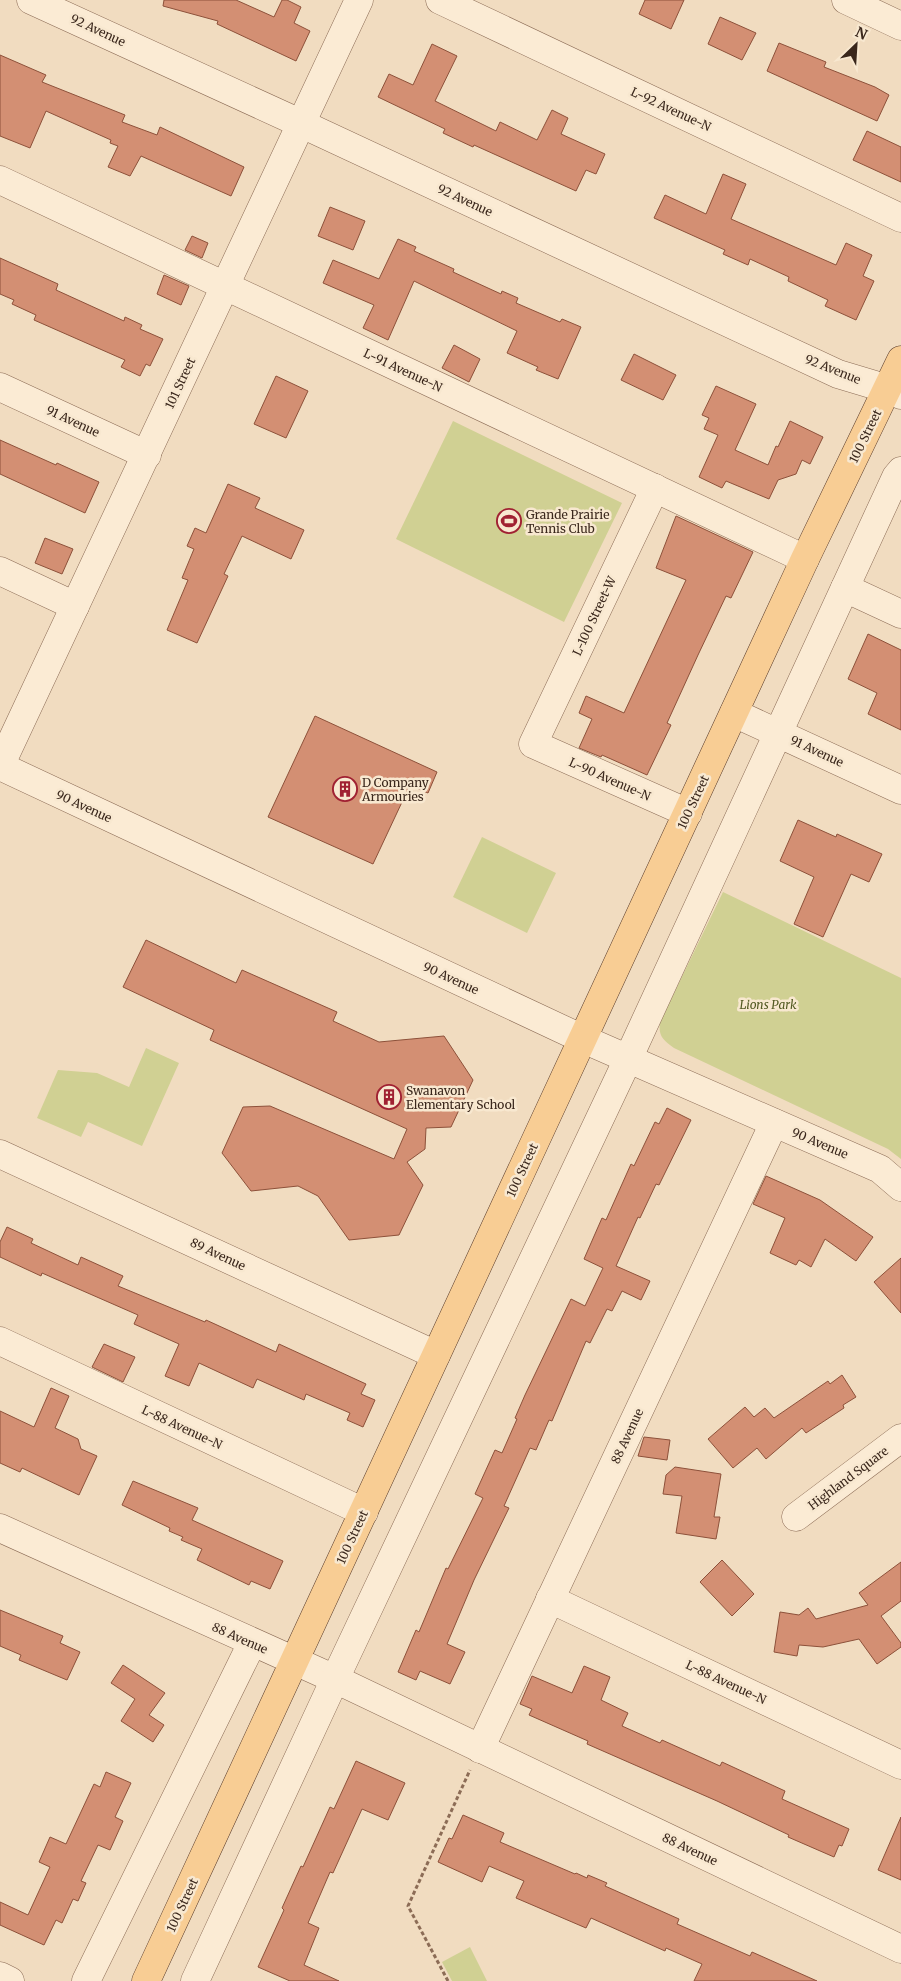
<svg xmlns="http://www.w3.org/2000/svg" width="901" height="1981" font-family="Merriweather,serif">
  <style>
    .green { fill: #d0d093 }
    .building { fill: #d38f73; stroke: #8d513a }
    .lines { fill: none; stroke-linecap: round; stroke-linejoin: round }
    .minor-casing { stroke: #8c6c56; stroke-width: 29 }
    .major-casing { stroke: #593b2b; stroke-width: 29 }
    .path { stroke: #8c6c56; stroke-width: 3; stroke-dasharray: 4 2.5; stroke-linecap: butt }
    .minor { stroke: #fbebd4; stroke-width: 28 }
    .major { stroke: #f8cd94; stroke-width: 28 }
    .labels { text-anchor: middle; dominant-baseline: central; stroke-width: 5; stroke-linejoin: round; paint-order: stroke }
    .street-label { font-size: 12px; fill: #3a271c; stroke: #f8e8d0 }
    .poi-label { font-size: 12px; fill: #3a271c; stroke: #f8e8d0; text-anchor: start }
    .park-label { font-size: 12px; font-style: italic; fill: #525921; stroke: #f8e8d0 }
  </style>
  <rect width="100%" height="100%" fill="#f1dcc0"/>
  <!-- green -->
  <g class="green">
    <path d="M 453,421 L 622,503 L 564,622 L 396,539 Z"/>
    <path d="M 482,837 L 556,873 L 527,933 L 453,897 Z"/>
    <path d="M 723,892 L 901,978 L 901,1159 L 888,1149 L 674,1048 C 663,1040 658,1036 660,1022 Z"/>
    <path d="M 146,1048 L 179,1063 L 142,1146 L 88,1122 L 81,1137 L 37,1118 L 58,1070 L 97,1073 L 129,1087 Z"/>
    <path d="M 470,1947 L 487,1981 L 452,1981 L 442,1962 Z"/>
  </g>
  <!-- building -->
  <g class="building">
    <path d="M 164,0 L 236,0 L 274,17 L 282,0 L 287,0 L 301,7 L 294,23 L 310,31 L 296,61 L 217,24 L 218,21 L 163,6 Z"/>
    <path d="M 645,0 L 684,0 L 671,29 L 639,14 Z"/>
    <path d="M 720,17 L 756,33 L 742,60 L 708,44 Z"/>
    <path d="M 779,43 L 826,62 L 824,67 L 875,87 L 889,95 L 877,121 L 767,71 Z"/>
    <path d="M 432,44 L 457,56 L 435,101 L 496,131 L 500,122 L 537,140 L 552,110 L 568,118 L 561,134 L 605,154 L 596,174 L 586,170 L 576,191 L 474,145 L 473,147 L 443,133 L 445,129 L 378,97 L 389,74 L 413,85 Z"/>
    <path d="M 0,55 L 46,75 L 42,82 L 125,115 L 122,122 L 157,135 L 160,127 L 244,167 L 231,196 L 141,156 L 130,176 L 108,167 L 118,146 L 110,143 L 111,140 L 46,111 L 30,148 L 0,136 Z"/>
    <path d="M 867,131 L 901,147 L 901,182 L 853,160 Z"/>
    <path d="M 723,174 L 746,184 L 731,219 L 836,265 L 846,243 L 872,255 L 863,276 L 874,281 L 856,320 L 825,306 L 828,300 L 788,281 L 789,277 L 750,259 L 748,265 L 723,254 L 725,250 L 654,218 L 665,195 L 706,214 Z"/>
    <path d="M 330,207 L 365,221 L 353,250 L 318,236 Z"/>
    <path d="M 192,236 L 208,243 L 202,258 L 185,250 Z"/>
    <path d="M 398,239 L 416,247 L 414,251 L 454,269 L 453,272 L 501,294 L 502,291 L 518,298 L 516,303 L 560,322 L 562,319 L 581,327 L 558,379 L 536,370 L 538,367 L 507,353 L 517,331 L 414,281 L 388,340 L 363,328 L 374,305 L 323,283 L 333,260 L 379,279 Z"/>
    <path d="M 0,258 L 58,284 L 56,290 L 124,321 L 125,317 L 142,325 L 140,329 L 163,339 L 150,366 L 146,364 L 140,376 L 121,367 L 125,360 L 34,320 L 36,315 L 12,304 L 14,300 L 0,294 Z"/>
    <path d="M 164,275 L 189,286 L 181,305 L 157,294 Z"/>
    <path d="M 454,345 L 480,359 L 469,382 L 442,368 Z"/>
    <path d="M 634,354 L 676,375 L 663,400 L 621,380 Z"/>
    <path d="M 276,376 L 308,391 L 286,438 L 254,424 Z"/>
    <path d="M 716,386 L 756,404 L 735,450 L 768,465 L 776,446 L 778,447 L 790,421 L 823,437 L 810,464 L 802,460 L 796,474 L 778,480 L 769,499 L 726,481 L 722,488 L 699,477 L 718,435 L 704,429 L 709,418 L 702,415 Z"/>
    <path d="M 0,440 L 56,465 L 57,463 L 99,482 L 85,513 L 0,474 Z"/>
    <path d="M 228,484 L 260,498 L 255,508 L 304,530 L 291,559 L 242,536 L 224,574 L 228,576 L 197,643 L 167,630 L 188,580 L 182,578 L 194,549 L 187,546 L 195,528 L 206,533 Z"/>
    <path d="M 676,516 L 753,552 L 731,598 L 726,596 L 698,655 L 667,723 L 671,725 L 647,775 L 602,755 L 601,757 L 579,748 L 592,719 L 579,713 L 586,696 L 624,713 L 686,580 L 656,568 Z"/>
    <path d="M 45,538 L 73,549 L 62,574 L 35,563 Z"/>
    <path d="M 868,634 L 901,650 L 901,730 L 868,714 L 877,693 L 848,679 Z"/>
    <path d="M 315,716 L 437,772 L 428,793 L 410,785 L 373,864 L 268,817 Z"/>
    <path d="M 798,820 L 836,837 L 837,834 L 882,854 L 869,882 L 851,874 L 823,937 L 794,924 L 814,877 L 780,861 Z"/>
    <path d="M 146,940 L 236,983 L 242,970 L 337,1012 L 333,1021 L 379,1042 L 444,1036 L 473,1080 L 451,1127 L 426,1128 L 425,1149 L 407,1162 L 423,1185 L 399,1235 L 349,1240 L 318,1196 L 298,1186 L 251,1191 L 222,1153 L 243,1107 L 270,1106 L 394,1159 L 407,1129 L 210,1040 L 214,1030 L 123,987 Z"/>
    <path d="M 667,1108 L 691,1120 L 659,1185 L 656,1184 L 640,1218 L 638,1217 L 616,1266 L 650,1281 L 641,1300 L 622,1291 L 612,1311 L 607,1309 L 590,1343 L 586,1341 L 552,1421 L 549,1420 L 536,1450 L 530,1448 L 504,1506 L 509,1508 L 474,1580 L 447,1644 L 465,1652 L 450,1684 L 420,1671 L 416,1680 L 398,1672 L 416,1630 L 419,1632 L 446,1568 L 448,1569 L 483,1498 L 475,1494 L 495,1450 L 502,1453 L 517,1419 L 515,1418 L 525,1395 L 571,1299 L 585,1306 L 603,1268 L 584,1259 L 602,1218 L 606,1220 L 631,1164 L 634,1166 L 655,1122 L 659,1124 Z"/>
    <path d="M 766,1176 L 820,1200 L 873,1237 L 856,1261 L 825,1239 L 811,1267 L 799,1260 L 796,1265 L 770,1253 L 785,1218 L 753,1204 Z"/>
    <path d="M 7,1227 L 33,1239 L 31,1243 L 78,1265 L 81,1257 L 123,1276 L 118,1286 L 205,1322 L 206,1320 L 276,1352 L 279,1344 L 366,1384 L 361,1394 L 375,1400 L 363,1427 L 347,1420 L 350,1413 L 306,1394 L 304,1400 L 257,1379 L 253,1388 L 199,1363 L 189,1386 L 165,1376 L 179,1344 L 134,1324 L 138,1315 L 42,1273 L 41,1276 L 0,1257 L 0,1242 Z"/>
    <path d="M 901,1258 L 901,1313 L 874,1282 Z"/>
    <path d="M 104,1344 L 135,1357 L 123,1382 L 92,1367 Z"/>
    <path d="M 842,1375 L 856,1397 L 843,1405 L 844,1408 L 806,1433 L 802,1428 L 766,1459 L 757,1448 L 733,1468 L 708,1439 L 745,1407 L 754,1417 L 765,1408 L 774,1418 L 828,1381 L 830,1384 Z"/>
    <path d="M 51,1388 L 69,1396 L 55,1428 L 78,1439 L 81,1449 L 97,1456 L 79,1495 L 22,1468 L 20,1472 L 0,1463 L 0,1411 L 34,1427 Z"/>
    <path d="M 644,1437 L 670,1440 L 667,1460 L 638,1456 Z"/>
    <path d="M 675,1467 L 721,1474 L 714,1517 L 720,1517 L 716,1539 L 676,1533 L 682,1496 L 663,1494 L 666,1475 Z"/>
    <path d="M 133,1481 L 198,1508 L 192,1520 L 283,1561 L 270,1589 L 251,1581 L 249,1585 L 197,1560 L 202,1549 L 181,1540 L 183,1537 L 169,1531 L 170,1528 L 122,1505 Z"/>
    <path d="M 722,1560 L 754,1594 L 732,1616 L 700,1582 Z"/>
    <path d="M 901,1562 L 901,1601 L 881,1616 L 901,1643 L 901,1647 L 877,1664 L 859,1639 L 823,1647 L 799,1645 L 797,1656 L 774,1652 L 780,1612 L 799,1615 L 808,1608 L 816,1619 L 868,1605 L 859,1593 Z"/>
    <path d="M 0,1610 L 63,1636 L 60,1643 L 80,1652 L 67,1680 L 19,1660 L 21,1655 L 0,1646 Z"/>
    <path d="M 123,1665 L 165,1693 L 149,1715 L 164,1725 L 153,1742 L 121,1721 L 135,1699 L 111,1683 Z"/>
    <path d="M 584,1666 L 610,1677 L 601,1700 L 628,1713 L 622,1726 L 660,1743 L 662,1740 L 720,1766 L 722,1762 L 785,1791 L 782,1799 L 849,1829 L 842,1846 L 839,1845 L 834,1857 L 788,1837 L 789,1835 L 717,1801 L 587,1744 L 588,1741 L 529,1715 L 532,1709 L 520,1704 L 532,1676 L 572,1693 Z"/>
    <path d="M 356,1761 L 405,1783 L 388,1820 L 362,1809 L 333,1873 L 330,1872 L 308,1923 L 319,1928 L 304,1965 L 339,1981 L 290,1981 L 258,1967 L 284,1910 L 282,1908 L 301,1866 L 303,1867 L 330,1807 L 334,1809 Z"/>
    <path d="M 106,1772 L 131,1783 L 115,1817 L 123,1821 L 110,1850 L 98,1845 L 81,1881 L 86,1883 L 78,1901 L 73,1899 L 62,1923 L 56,1920 L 44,1945 L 0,1925 L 0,1902 L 28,1915 L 50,1867 L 39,1862 L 50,1837 L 66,1844 L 94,1784 L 100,1787 Z"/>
    <path d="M 463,1815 L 504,1833 L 500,1842 L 575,1874 L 576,1873 L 587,1878 L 588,1875 L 607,1883 L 605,1886 L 679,1919 L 677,1924 L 750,1956 L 752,1952 L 817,1981 L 694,1981 L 702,1964 L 666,1948 L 665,1951 L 591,1918 L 586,1928 L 516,1898 L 524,1881 L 489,1866 L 482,1882 L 438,1862 L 449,1838 L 452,1839 Z"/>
    <path d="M 901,1817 L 901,1880 L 878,1870 Z"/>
  </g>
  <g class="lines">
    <defs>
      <g id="minor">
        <path d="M 31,0 L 302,124 L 838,374 L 888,389 L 901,395"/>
        <path d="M 440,0 L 901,218"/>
        <path d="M 846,0 L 901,26"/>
        <path d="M 0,180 L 805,559"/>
        <path d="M 0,387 L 147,455"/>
        <path d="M 655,488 L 533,744 L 688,813"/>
        <path d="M 0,571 L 75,606"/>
        <path d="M 845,588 L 901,614"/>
        <path d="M 734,713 L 901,790"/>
        <path d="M 0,766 L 583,1039 L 880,1169 L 901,1187"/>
        <path d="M 0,766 L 359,0"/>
        <path d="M 0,1154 L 436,1355"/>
        <path d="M 0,1341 L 364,1512"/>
        <path d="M 796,1517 L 901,1438"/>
        <path d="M 0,1528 L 335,1679 L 901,1949"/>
        <path d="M 550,1599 L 901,1765"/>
        <path d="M 480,1749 L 774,1123"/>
        <path d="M 0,1976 L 10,1981"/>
        <path d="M 86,1981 L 252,1643"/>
        <path d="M 195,1981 L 335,1679 L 628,1059 L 896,477 L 901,471"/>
      </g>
      <path id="major" d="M 146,1981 L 805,559 L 901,360"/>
    </defs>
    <!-- minor casing -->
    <use href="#minor" class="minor-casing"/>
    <!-- major casing -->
    <use href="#major" class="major-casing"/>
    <!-- path -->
    <path class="path" d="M 448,1981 L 408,1906 L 470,1770"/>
    <!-- minor -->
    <use href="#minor" class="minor"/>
    <!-- major -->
    <use href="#major" class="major"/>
  </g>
  <!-- icons -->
  <defs>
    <symbol id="stadium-ring" viewBox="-11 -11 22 22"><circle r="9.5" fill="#f8e8d0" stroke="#a02132" stroke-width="1.5"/><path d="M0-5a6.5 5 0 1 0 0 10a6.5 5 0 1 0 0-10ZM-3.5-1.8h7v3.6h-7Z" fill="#a02132"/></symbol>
    <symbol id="building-ring" viewBox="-11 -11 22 22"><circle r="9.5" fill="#f8e8d0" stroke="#a02132" stroke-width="1.5"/><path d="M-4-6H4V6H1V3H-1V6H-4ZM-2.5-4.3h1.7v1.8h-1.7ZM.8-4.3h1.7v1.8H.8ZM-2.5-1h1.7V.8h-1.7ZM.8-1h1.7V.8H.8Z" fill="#a02132"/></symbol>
  </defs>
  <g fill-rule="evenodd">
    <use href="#stadium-ring" x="495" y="507" width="28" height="28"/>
    <use href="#building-ring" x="331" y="775" width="28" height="28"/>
    <use href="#building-ring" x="375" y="1083" width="28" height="28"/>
  </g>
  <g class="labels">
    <!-- street labels -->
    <g class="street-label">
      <text transform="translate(98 30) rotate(25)">92 Avenue</text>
      <text transform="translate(671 109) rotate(25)">L-92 Avenue-N</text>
      <text transform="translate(465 200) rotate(25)">92 Avenue</text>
      <text transform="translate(833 369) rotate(22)">92 Avenue</text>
      <text transform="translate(403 370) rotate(25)">L-91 Avenue-N</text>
      <text transform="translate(180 383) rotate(-65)">101 Street</text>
      <text transform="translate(73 421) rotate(25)">91 Avenue</text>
      <text transform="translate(865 436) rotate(-64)">100 Street</text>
      <text transform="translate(594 616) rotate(-65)">L-100 Street-W</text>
      <text transform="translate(817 751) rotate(25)">91 Avenue</text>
      <text transform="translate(610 779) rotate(24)">L-90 Avenue-N</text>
      <text transform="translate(693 802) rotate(-65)">100 Street</text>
      <text transform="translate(84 806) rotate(25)">90 Avenue</text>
      <text transform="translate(451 978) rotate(25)">90 Avenue</text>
      <text transform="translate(820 1143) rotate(23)">90 Avenue</text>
      <text transform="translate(522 1170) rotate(-65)">100 Street</text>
      <text transform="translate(218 1254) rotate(25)">89 Avenue</text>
      <text transform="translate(182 1427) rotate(25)">L-88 Avenue-N</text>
      <text transform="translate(627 1436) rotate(-65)">88 Avenue</text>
      <text transform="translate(848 1478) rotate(-37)">Highland Square</text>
      <text transform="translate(352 1537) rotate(-65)">100 Street</text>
      <text transform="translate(240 1638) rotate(24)">88 Avenue</text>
      <text transform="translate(726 1682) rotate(25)">L-88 Avenue-N</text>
      <text transform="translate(690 1849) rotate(25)">88 Avenue</text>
      <text transform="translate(182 1905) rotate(-65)">100 Street</text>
    </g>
    <!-- poi labels -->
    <g class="poi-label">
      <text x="526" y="514">Grande Prairie<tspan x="526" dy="14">Tennis Club</tspan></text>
      <text x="362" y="782">D Company<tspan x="362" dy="14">Armouries</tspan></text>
      <text x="406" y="1090">Swanavon<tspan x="406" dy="14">Elementary School</tspan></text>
    </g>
    <!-- park labels -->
    <g class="park-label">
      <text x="768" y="1004">Lions Park</text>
    </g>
  </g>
  <!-- north arrow -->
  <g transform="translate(856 45) rotate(25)" stroke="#f8e8d0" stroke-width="4" paint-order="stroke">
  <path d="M0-4L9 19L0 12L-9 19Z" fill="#3a271c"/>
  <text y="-8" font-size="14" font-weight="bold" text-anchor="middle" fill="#3a271c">N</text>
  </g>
</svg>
